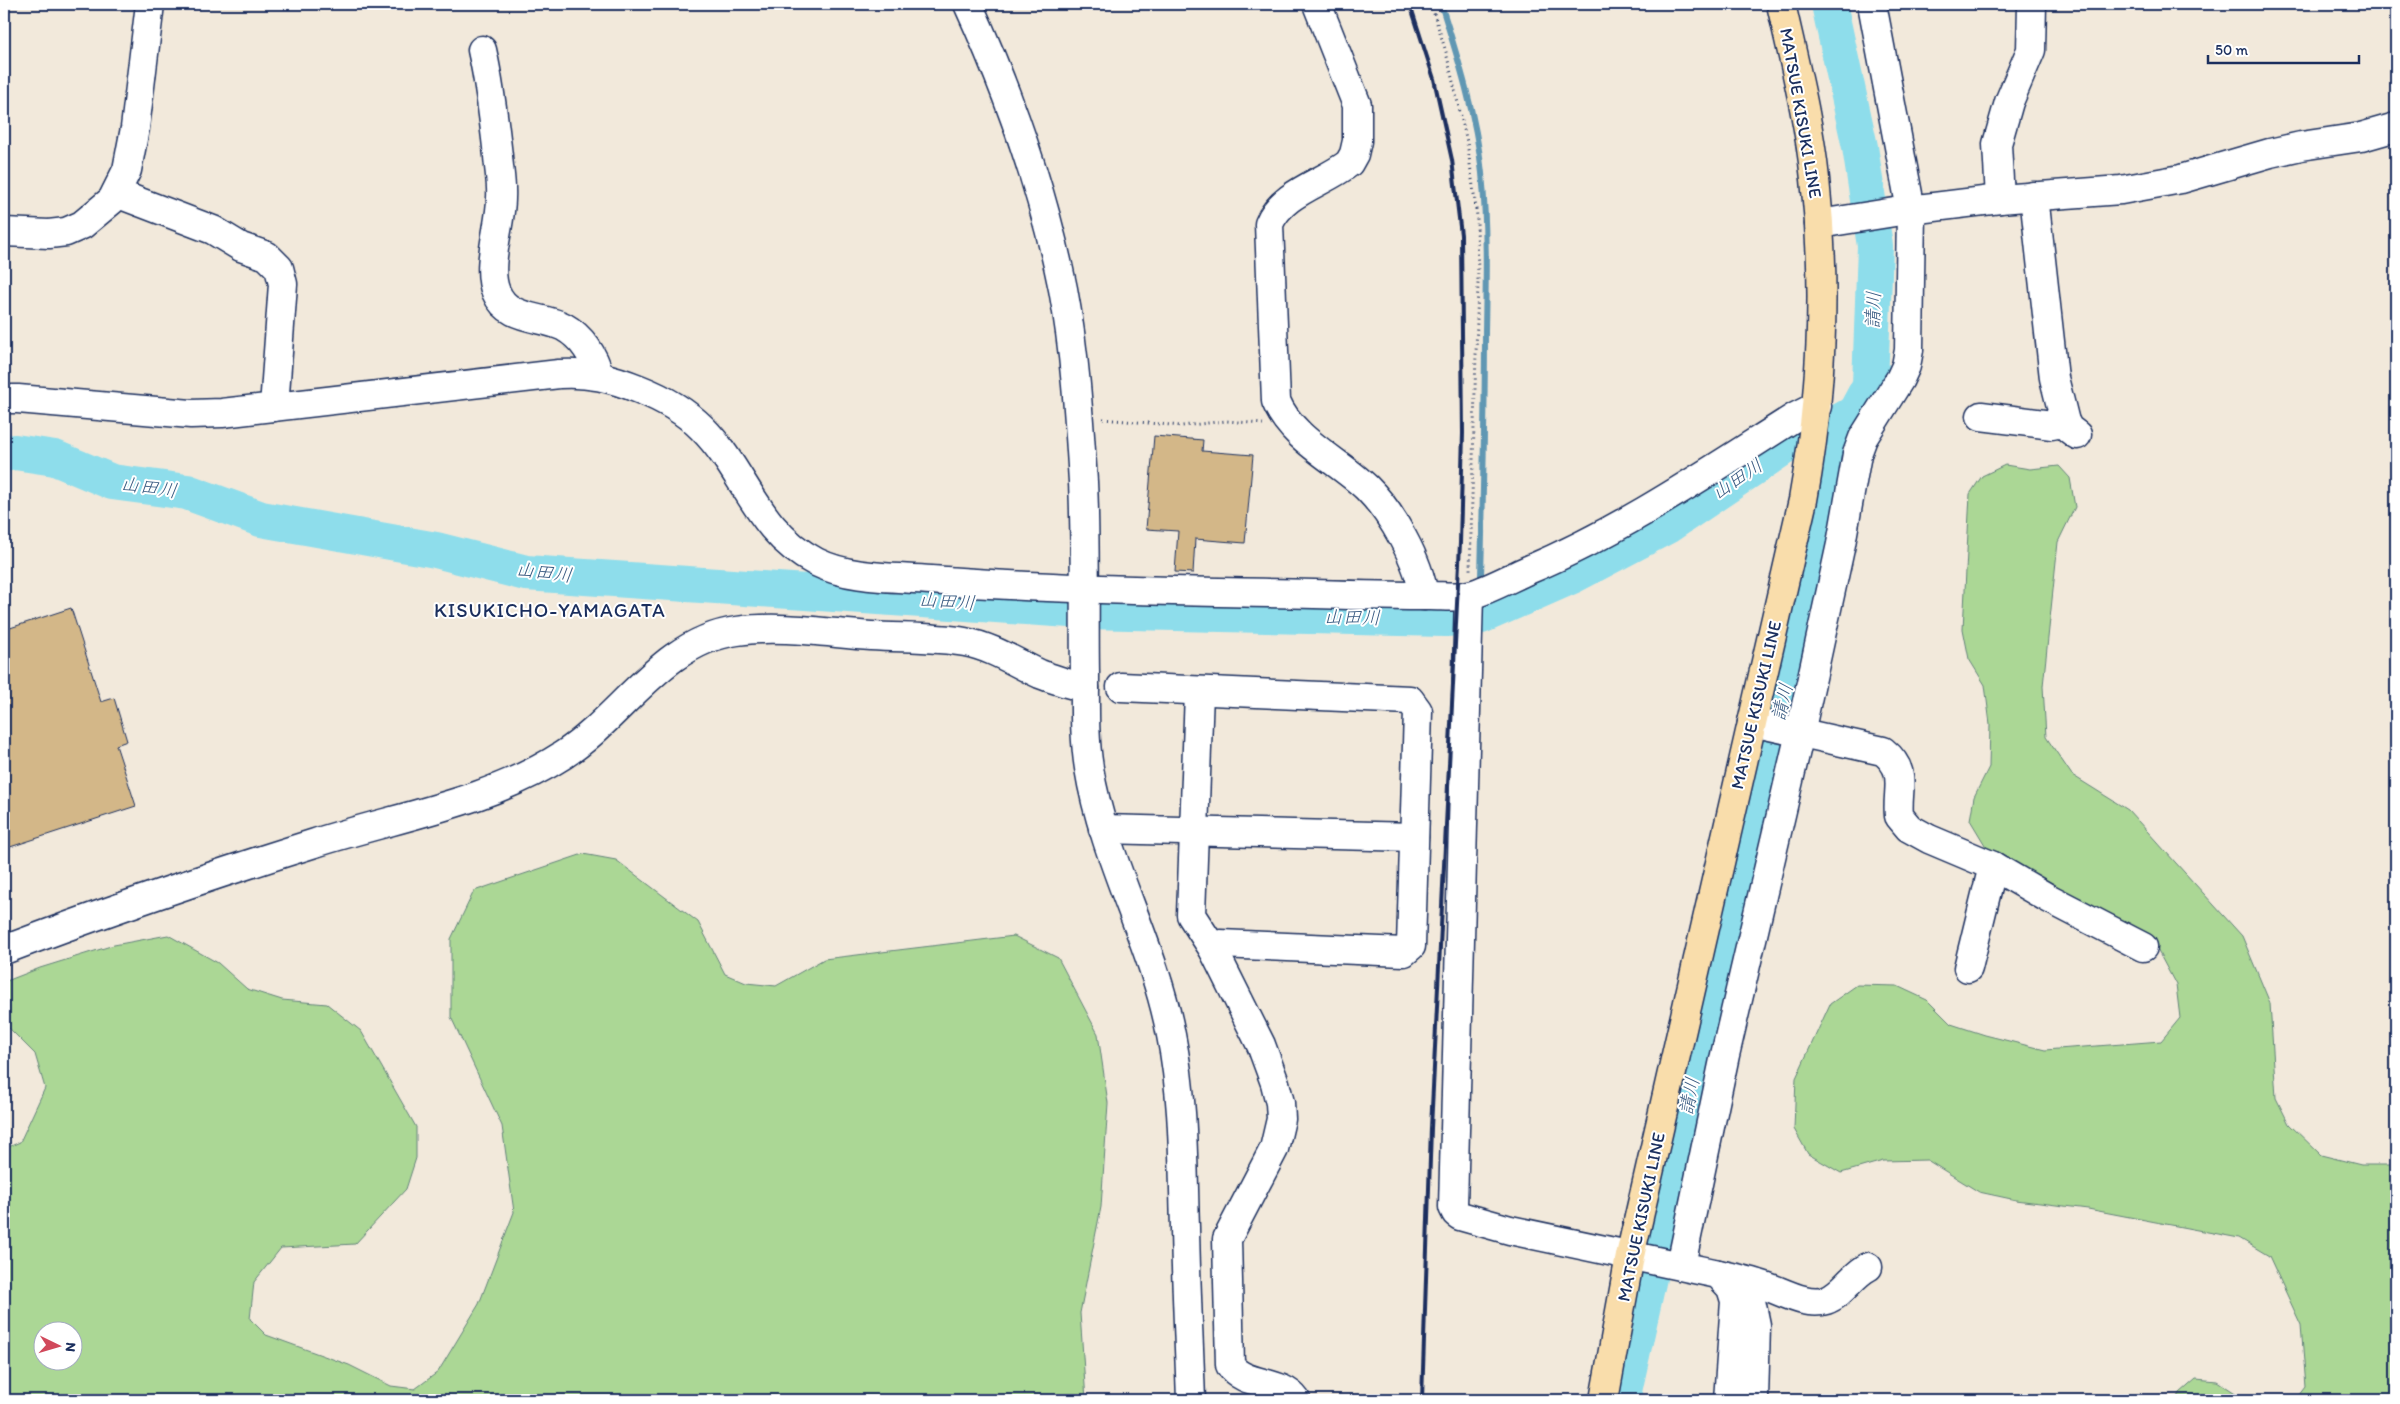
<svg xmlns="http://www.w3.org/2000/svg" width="2400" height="1404" font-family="Itim,'Klee One',sans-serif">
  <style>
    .green { fill: #abd795; stroke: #63837a; fill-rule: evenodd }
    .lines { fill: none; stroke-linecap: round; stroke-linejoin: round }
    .stream { stroke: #6097b3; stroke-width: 6 }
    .river { stroke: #8eddeb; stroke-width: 36 }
    .building { fill: #d3b788; stroke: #1b2f5e }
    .minor-casing { stroke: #1b2f5e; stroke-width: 31 }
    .major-casing { stroke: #1b2f5e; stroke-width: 31 }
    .path { stroke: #1b2f5e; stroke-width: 3; stroke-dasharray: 1 4; stroke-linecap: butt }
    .minor { stroke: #fff; stroke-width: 28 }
    .major { stroke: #f9ddab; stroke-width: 28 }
    .rail { stroke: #1b2f5e; stroke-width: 4 }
    .labels { text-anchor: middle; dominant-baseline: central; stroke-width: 4; stroke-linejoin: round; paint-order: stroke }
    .street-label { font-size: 18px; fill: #1b2f5e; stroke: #fff }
    .water-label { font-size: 19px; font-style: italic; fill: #385a81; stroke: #fff }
    .quarter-label { font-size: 20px; letter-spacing: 1px; fill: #1b2f5e; stroke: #fff }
  </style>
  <rect width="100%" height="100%" fill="#f2e9db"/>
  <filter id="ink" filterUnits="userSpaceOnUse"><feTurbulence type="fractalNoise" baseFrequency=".02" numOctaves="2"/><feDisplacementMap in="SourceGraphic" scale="10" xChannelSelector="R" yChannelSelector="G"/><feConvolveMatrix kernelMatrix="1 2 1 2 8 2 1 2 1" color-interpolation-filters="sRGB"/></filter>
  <g filter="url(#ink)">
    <!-- green -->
    <g class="green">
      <path d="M 2005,465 L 2030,469 L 2059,466 L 2070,478 L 2075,507 L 2058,542 L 2043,686 L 2046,737 L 2072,775 L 2128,810 L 2242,936 L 2270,1003 L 2276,1098 L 2289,1124 L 2321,1155 L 2361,1165 L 2396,1165 L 2396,1400 L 2296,1400 L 2306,1387 L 2301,1325 L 2269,1256 L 2239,1238 L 2088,1209 L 2016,1200 L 1979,1192 L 1927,1160 L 1883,1161 L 1841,1173 L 1808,1154 L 1794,1129 L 1796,1078 L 1830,1004 L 1857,985 L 1897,986 L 1927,1000 L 1951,1024 L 1985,1035 L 2045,1050 L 2161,1041 L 2180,1018 L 2176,985 L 2152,940 L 2090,903 L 2023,872 L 1988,850 L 1970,820 L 1974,797 L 1989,767 L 1990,724 L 1985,685 L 1969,659 L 1963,629 L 1970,494 L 1982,476 Z"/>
      <path d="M 583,854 L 616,860 L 698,922 L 725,974 L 746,983 L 776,986 L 824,959 L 1014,936 L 1058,958 L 1098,1034 L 1108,1103 L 1101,1207 L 1080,1313 L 1086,1400 L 4,1400 L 4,1149 L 20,1142 L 45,1088 L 35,1054 L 4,1023 L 4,982 L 40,968 L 114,945 L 168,935 L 218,963 L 247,989 L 282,1000 L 327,1004 L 361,1031 L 416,1127 L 416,1158 L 406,1189 L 355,1244 L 281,1248 L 254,1282 L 250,1319 L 266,1335 L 349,1365 L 391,1386 L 415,1389 L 438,1372 L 479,1304 L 514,1212 L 502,1126 L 451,1017 L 451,939 L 474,891 ZM 42,1332 L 72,1332 L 72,1362 L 42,1362 Z"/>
      <path d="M 2196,1379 L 2217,1381 L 2246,1400 L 2177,1400 L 2180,1393 Z"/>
    </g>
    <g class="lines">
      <!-- stream -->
      <path class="stream" d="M 1441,4 C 1458,58 1476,115 1482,173 C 1487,225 1486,279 1485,331 C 1485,413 1483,495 1481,577"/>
      <!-- river -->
      <g class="river">
        <path d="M 4,454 L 15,452 L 55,458 L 112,482 L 187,492 L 261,519 L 436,550 L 526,573 L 1085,611 L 1446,619 L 1481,616 L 1572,576 L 1667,526 L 1787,445 L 1830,427 L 1855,413"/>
        <path d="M 1622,1400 L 1721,951 L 1836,486 L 1855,413 L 1870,385 L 1875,246 L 1860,147 L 1829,4"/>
      </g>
    </g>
    <!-- building -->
    <g class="building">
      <path d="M 1154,436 L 1203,440 L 1202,451 L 1253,455 L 1245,543 L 1195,539 L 1193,573 L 1175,572 L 1178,531 L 1146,529 Z"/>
      <path d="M 71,608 L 101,702 L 114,698 L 127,741 L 116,745 L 136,806 L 4,849 L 4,630 Z"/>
    </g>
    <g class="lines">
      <defs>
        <g id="minor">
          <path d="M 968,4 C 1010,96 1043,190 1063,289 C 1075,352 1079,418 1083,482 C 1086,546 1084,611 1085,675 C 1085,706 1084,738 1089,768 C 1104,861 1154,944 1171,1035 C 1184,1099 1183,1164 1185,1228 C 1186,1286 1189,1343 1191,1400"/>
          <path d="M 1317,4 L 1357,105 L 1357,141 L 1354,154 L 1349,163 C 1324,183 1282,192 1269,224 L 1276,401 C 1292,440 1338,460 1367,488 C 1392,513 1419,561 1424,596"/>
          <path d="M 482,50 C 490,85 494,120 498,156 C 499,170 502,184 501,198 C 501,226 485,266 496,292 C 508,321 540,315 564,327 C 582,337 594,356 599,375"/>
          <path d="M 116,193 L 213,230 L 241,247 L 267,256 L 279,268 L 283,284 L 274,407"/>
          <path d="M 2034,196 L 2054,378 L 2065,422 L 2069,429 L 2077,435"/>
          <path d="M 2000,199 L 1997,144 L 2009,102 L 2031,50 L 2032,4"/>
          <path d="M 1819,224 L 1901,211 L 2000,199 L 2121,190 L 2181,179 L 2270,153 L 2301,146 L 2361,137 L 2396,127"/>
          <path d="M 4,232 L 49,234 L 66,232 L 82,225 L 112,200 L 127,170 L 135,128 L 150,4"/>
          <path d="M 4,399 L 18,399 L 191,414 L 222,413 L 559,374 C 588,372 612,378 639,389 C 662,398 684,410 702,428 C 746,472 756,531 816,562 C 850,579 894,577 931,580 C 1058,590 1186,591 1314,594 C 1353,595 1392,596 1430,596 C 1443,596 1459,598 1471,595 C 1490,589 1510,578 1528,570 C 1623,530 1708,472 1795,417 L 1817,406"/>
          <path d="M 1981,416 L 2052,425 L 2065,422"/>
          <path d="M 1469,595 L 1453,1207 L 1456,1213 L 1460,1216 L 1510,1230 L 1718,1274 L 1731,1288 L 1735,1301 L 1728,1400"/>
          <path d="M 1121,687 L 1410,700 L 1418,711 L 1411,946 L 1404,952 L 1220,944 L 1213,949"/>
          <path d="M 1199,692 L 1191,915 L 1213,949 L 1261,1045 L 1275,1083 L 1280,1103 L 1281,1119 L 1274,1149 L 1227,1239 L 1230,1365 C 1244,1387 1281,1379 1296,1400"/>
          <path d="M 1752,722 L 1883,751 C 1909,772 1896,789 1899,816 L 1909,828 L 1929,839 L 1993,866 L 2048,898 L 2143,947"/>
          <path d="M 1103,829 L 1414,837"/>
          <path d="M 4,950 C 106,911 210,876 315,843 C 396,817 491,802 563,755 C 622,717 662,641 737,631 C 781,625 827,633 871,636 C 902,638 935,637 965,642 C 992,647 1016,663 1040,674 C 1055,680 1070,684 1085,688"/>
          <path d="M 1968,968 L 1993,866"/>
          <path d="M 1681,1265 L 1725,1055 L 1800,733 L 1841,544 L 1857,454 L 1863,438 L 1900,379 L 1906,366 L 1909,350 L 1911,210 L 1872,4"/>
          <path d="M 1718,1274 C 1732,1277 1746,1280 1759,1284 C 1779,1289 1805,1307 1826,1300 C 1843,1294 1852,1275 1868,1267"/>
          <path d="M 1744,1281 L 1750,1296 L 1756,1325 L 1754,1400"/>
        </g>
        <path id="major" d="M 1604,1400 L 1630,1256 L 1803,500 C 1822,394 1827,286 1815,179 C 1809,120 1794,62 1781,4"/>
      </defs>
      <!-- minor casing -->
      <use href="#minor" class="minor-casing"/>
      <!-- major casing -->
      <use href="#major" class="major-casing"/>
      <!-- path -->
      <g class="path">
        <path d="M 1431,4 L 1446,52 L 1467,142 L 1477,216 L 1478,282 L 1470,570"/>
        <path d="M 1103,419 L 1182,426 L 1226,421 L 1263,424"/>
      </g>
      <!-- minor -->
      <use href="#minor" class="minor"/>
      <!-- major -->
      <use href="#major" class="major"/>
      <!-- rail -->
      <path class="rail" d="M 1410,4 L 1434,79 L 1452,160 L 1461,235 L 1463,433 L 1460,543 L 1431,1128 L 1422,1400"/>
    </g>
  </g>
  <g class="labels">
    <!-- street labels -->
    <g class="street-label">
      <text transform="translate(1801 113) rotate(80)">MATSUE KISUKI LINE</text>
      <text transform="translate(1756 705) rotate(-77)">MATSUE KISUKI LINE</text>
      <text transform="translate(1641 1217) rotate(-78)">MATSUE KISUKI LINE</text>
    </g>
    <!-- water labels -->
    <g class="water-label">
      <text transform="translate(1873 310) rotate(-88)">請川</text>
      <text transform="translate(1737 479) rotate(-34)">山田川</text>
      <text transform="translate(149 487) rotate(8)">山田川</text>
      <text transform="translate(544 572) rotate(7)">山田川</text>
      <text transform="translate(947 601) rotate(4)">山田川</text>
      <text transform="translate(1352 617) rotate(1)">山田川</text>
      <text transform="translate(1782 702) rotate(-76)">請川</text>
      <text transform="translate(1689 1096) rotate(-78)">請川</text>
    </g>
    <!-- quarter labels -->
    <g class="quarter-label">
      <text x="550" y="610">KISUKICHO-YAMAGATA</text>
    </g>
  </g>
  <!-- margin -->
  <rect width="2400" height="1404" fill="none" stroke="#fff" stroke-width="20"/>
  <rect x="10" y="10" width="2380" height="1384" fill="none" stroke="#1b2f5e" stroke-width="2" filter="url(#ink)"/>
  <!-- north arrow -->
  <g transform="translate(58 1346) rotate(95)"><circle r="24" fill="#ffffff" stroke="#a4acbf"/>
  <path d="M0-4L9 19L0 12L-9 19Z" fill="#d1495b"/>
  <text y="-8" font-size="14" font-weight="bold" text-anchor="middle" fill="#1b2f5e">N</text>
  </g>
  <!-- scale -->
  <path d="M2208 55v8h151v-8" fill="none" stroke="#1b2f5e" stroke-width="2.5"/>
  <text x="2215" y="55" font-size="15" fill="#1b2f5e" stroke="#ffffff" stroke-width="4" paint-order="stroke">50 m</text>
</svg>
